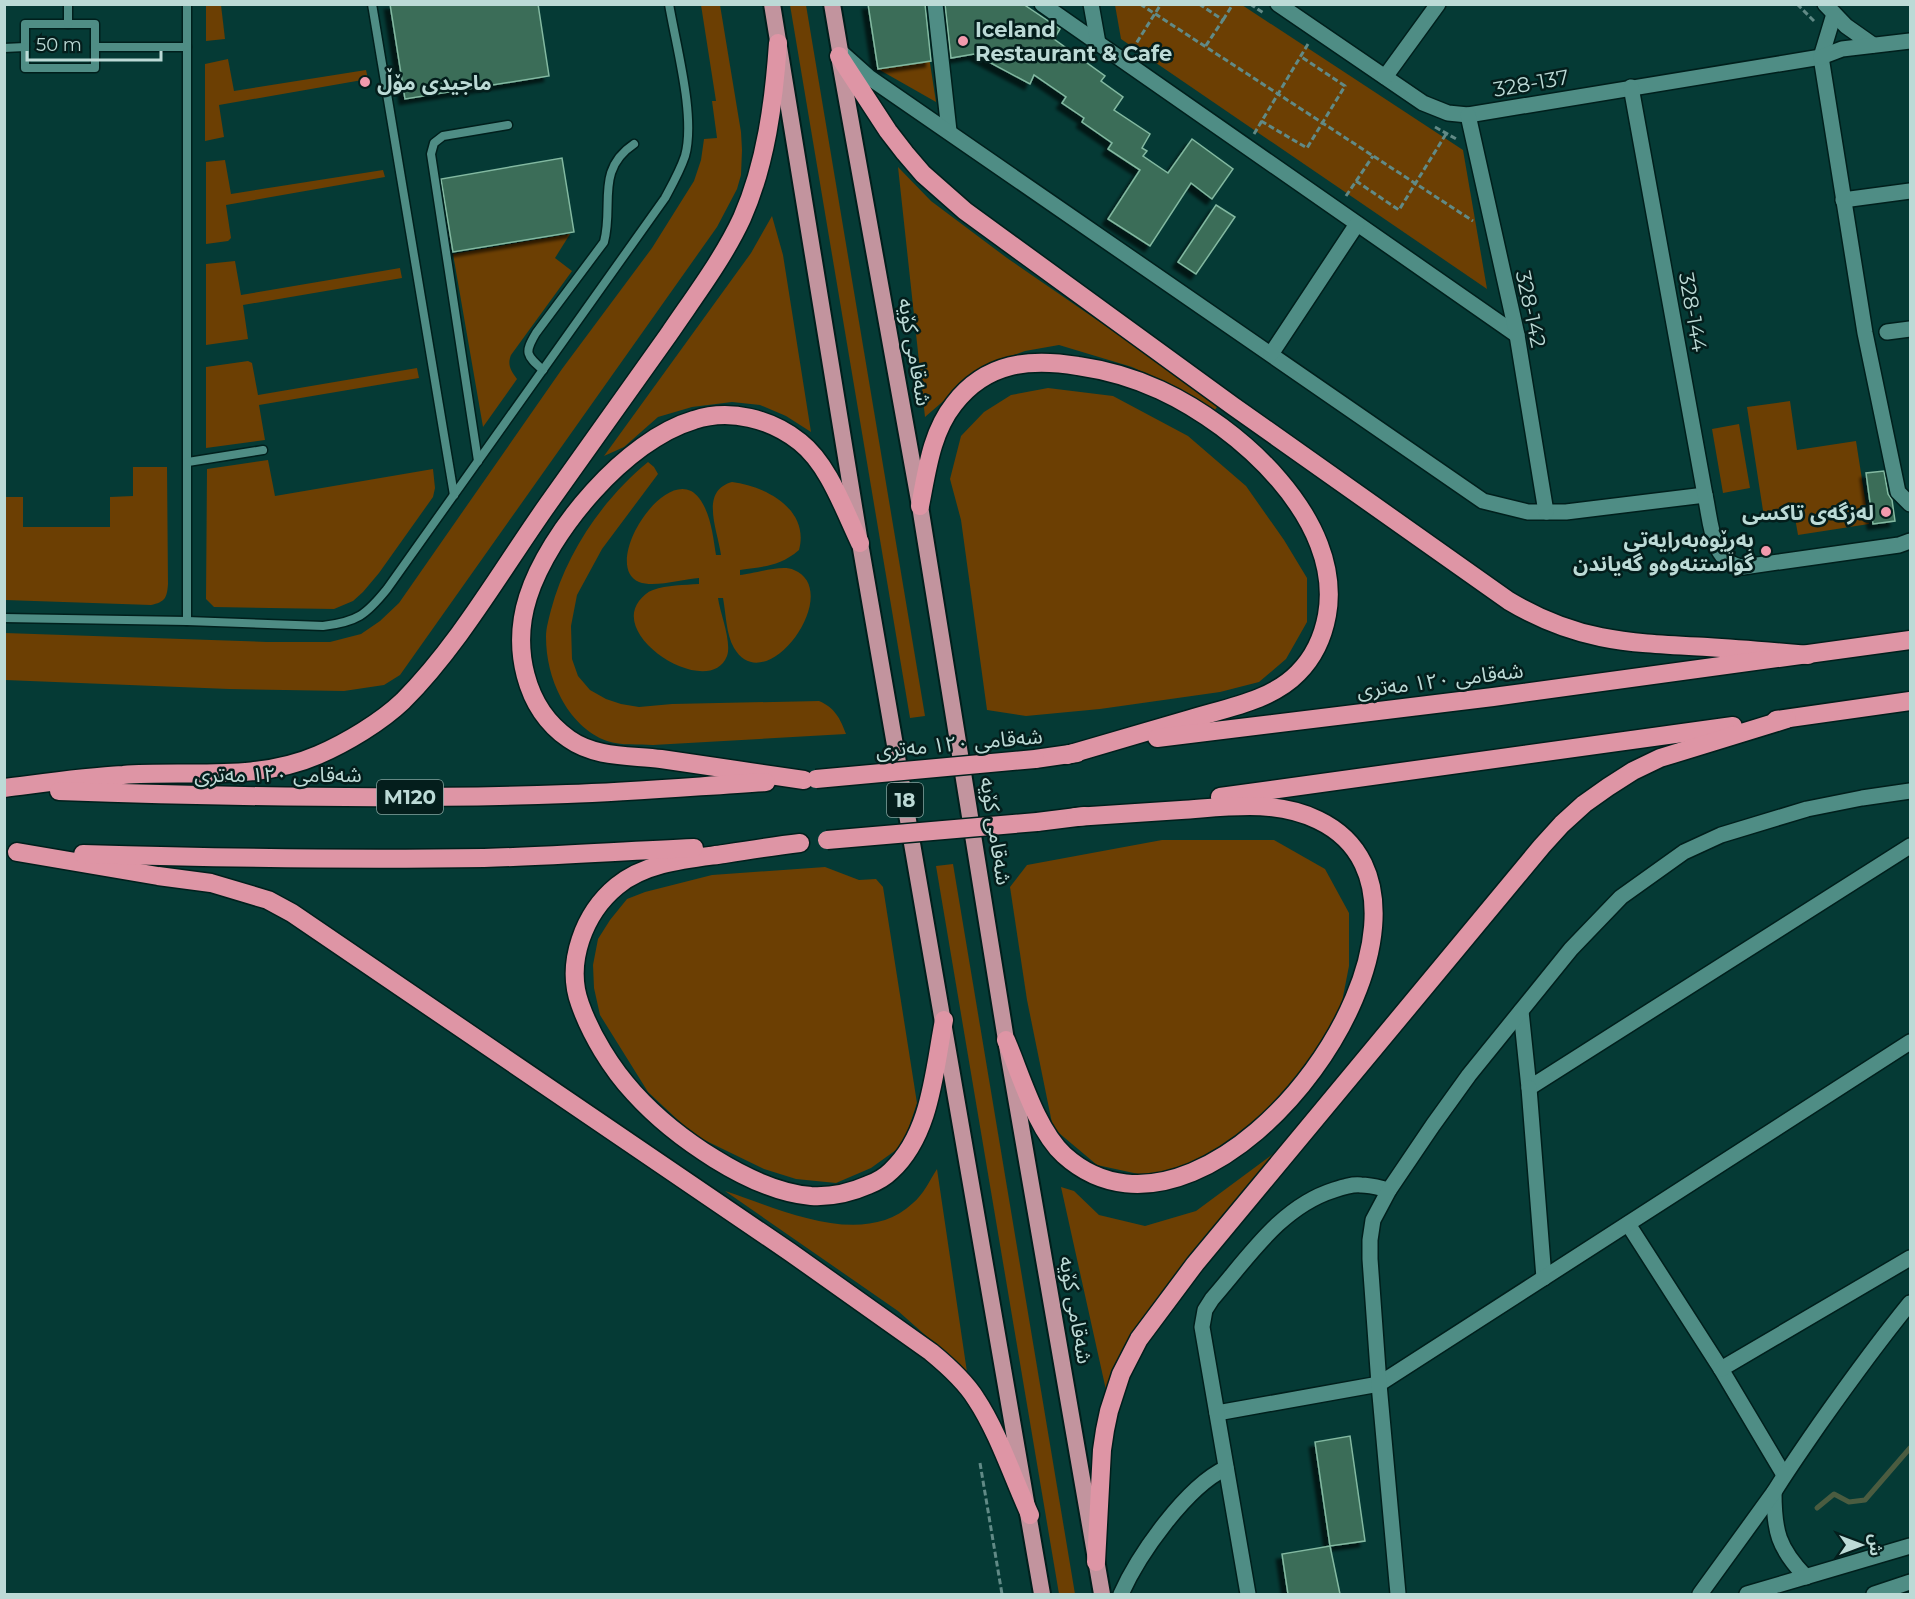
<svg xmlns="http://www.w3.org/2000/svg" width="1915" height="1599" font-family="Montserrat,'Noto Sans Arabic',sans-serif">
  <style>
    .green { fill: #6c3f03 }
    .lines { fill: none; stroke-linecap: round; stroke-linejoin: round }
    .stream { stroke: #4b5c40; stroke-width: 5 }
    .building { fill: #3a6d58; stroke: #83b9a1; stroke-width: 1.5; filter: url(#shadow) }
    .service-casing { stroke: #001f1c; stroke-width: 11 }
    .minor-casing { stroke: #001f1c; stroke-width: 18 }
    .tertiary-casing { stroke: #001f1c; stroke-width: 18 }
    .trunk-casing { stroke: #001f1c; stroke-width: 20 }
    .motorway-casing { stroke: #001f1c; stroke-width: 21 }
    .path { stroke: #618a86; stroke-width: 3; stroke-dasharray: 6 3; stroke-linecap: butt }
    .service { stroke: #4f8d85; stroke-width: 8 }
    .minor { stroke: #4f8d85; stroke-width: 15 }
    .tertiary { stroke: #4f8d85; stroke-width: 15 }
    .trunk { stroke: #c2949e; stroke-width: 16 }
    .motorway { stroke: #de95a5; stroke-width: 18 }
    .motorway-bridge-casing { stroke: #001f1c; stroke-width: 21; stroke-linecap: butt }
    .motorway-bridge { stroke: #de95a5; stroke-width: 18 }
    .poi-dot { fill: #f29aad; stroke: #041e1c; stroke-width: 2 }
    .labels { text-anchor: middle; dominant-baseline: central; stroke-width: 5; stroke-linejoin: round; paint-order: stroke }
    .shield { fill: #041e1c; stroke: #85a29e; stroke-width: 1.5 }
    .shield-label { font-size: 20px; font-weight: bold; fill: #bcdad6 }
    .poi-label { font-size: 21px; font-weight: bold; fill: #bcdad6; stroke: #041e1c; text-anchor: start }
    .street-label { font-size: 21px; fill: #bcdad6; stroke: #041e1c }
  </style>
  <defs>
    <filter id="shadow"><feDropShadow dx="-5.5" dy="5.5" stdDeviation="1.5" flood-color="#0009"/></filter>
  </defs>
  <rect width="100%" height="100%" fill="#053a35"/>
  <!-- green -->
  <g class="green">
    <path d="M 206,5 L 221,5 L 225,39 L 206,41 Z"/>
    <path d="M 701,5 L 720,5 L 741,132 L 742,150 L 741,175 L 737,189 L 717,227 L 400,675 L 384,685 L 344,691 L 229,689 L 5,680 L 5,633 L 267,642 L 330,642 L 361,634 L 380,621 L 399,603 L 562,369 L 652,248 L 694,181 L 701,160 L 704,139 L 717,138 L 712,101 L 716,101 Z"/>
    <path d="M 790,5 L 806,5 L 925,716 L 910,718 Z"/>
    <path d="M 868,5 L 921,5 L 936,102 L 878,69 Z"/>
    <path d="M 1115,5 L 1242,5 L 1463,150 L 1487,289 L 1121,39 Z"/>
    <path d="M 228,59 L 234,91 L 366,70 L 368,79 L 219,105 L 224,137 L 205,141 L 205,64 Z"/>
    <path d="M 225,160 L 231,194 L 383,170 L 385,177 L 226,205 L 231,238 L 228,241 L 206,244 L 206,162 Z"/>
    <path d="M 898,167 L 931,201 L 1007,258 L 1219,404 L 1213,413 L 1182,390 L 1132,367 L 1059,345 L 1025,351 L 994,362 L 955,391 L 925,417 Z"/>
    <path d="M 772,216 L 783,255 L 811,432 L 786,416 L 760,405 L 732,402 L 692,407 L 658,417 L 624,447 L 604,456 L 751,253 Z"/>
    <path d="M 570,234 L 555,258 L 572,271 L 511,355 C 507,365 511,371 517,379 L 483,427 L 453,254 Z"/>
    <path d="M 235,261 L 241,295 L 400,268 L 402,278 L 243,305 L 248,339 L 206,345 L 206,264 Z"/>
    <path d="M 248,361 L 252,363 L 258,395 L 417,368 L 419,378 L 259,405 L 265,440 L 206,448 L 206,367 Z"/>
    <path d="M 1048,388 L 1113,396 L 1188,436 L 1246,486 L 1284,540 L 1307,578 L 1307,622 L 1286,659 L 1259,682 L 1220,692 L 1100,709 L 1026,716 L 987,710 L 961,520 L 950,479 L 961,436 L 984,412 L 1011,395 Z"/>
    <path d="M 1790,401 L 1797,450 L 1856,441 L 1869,524 L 1798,535 L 1794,512 L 1764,517 L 1747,407 Z"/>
    <path d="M 1739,424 L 1750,488 L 1723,493 L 1712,429 Z"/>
    <path d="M 268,460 L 275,496 L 433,469 L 435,488 L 433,497 L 379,573 L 363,592 L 353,601 L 334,609 L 214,607 L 206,599 L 207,469 Z"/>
    <path d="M 648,462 L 654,467 L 658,474 L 602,549 L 577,595 L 571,626 L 572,659 L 578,676 L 590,690 L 606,699 L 621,704 L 639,707 L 672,704 L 819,701 C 835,708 840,718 846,734 L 653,745 C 639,744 621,746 607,741 C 587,734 571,717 561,698 C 551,679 546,658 546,637 C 546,628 549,618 551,610 C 566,553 603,499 648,462 Z"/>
    <path d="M 133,467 L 167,467 L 168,584 C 167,598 165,602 151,605 L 5,600 L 5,497 L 23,497 L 23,527 L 110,527 L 110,497 L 133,496 Z"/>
    <path d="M 732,482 C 765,486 810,509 799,550 C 779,567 765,566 740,570 L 740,575 C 754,574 782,564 794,570 C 845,591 766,702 734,648 C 726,634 726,614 723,598 L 718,598 C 720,613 732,642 727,656 C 710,700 610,639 639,601 C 643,596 647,592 653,590 C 667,585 684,585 699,584 L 699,578 C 683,579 654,588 639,582 C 599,565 668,458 699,498 C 711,514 713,536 716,555 L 721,555 C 718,531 699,491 732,482 Z"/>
    <path d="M 1162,840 L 1274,840 L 1325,869 L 1349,913 L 1349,966 L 1340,1012 L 1312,1059 L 1277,1106 L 1186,1172 L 1143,1175 L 1097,1165 L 1053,1128 L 1027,1000 L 1010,887 L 1027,865 Z"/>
    <path d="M 953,864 L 1075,1594 L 1059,1594 L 936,866 Z"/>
    <path d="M 825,867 L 859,880 L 876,879 L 883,887 L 917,1103 L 903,1145 L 871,1168 L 836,1183 L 796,1179 L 764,1169 L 694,1135 L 648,1092 L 600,1015 L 594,988 L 593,965 L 598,939 L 610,920 L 627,899 L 645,892 L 712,875 Z"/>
    <path d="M 1277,1151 L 1132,1335 L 1106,1390 L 1061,1187 L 1074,1191 L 1099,1215 L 1145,1226 L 1196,1211 Z"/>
    <path d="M 937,1169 L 967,1372 L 898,1311 L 725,1191 C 781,1209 863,1250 913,1203 C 923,1195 930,1180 937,1169 Z"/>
  </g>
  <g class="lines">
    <!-- stream -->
    <path class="stream" d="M 1817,1508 L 1834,1494 L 1849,1502 L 1865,1500 L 1910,1448"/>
  </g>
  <!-- building -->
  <g class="building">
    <path d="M 390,4 L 538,4 L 549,76 L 405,99 Z"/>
    <path d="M 868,4 L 925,4 L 931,61 L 878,69 Z"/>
    <path d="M 945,4 L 1023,4 L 1060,29 L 1054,39 L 1105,76 L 1101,81 L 1123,97 L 1114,110 L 1150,134 L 1142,148 L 1147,151 L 1143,156 L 1168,173 L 1192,139 L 1233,169 L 1212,199 L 1191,183 L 1150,246 L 1108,219 L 1140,170 L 1108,149 L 1112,143 L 1082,122 L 1084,118 L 1062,103 L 1066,97 L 1034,75 L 1030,84 L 974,54 L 951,58 Z"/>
    <path d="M 562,158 L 574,232 L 453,252 L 441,179 Z"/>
    <path d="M 1216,205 L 1235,217 L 1196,274 L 1178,262 Z"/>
    <path d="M 1884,471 L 1888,494 L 1892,500 L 1895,521 L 1873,524 L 1866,473 Z"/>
    <path d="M 1350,1436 L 1365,1541 L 1330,1546 L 1315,1442 Z"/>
    <path d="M 1330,1546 L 1340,1594 L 1288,1594 L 1282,1554 Z"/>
  </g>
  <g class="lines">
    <defs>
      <g id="service">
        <path d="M 187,4 L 187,621"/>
        <path d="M 372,4 L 454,495"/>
        <rect x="25" y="24" width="70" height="44"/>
        <path d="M 68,24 L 68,4"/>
        <path d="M 95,47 L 187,47"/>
        <path d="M 4,48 L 25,47"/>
        <path d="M 543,370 C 526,355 524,353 536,333 L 604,242 C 614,205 595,170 634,144"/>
        <path d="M 478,461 L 431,154 L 434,143 L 443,136 L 508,125"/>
        <path d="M 188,462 L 263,450"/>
        <path d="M 4,618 L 187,621 L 323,626 C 357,622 366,615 387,589 L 665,198 C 672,185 680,171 685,156 C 696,117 676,46 669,4"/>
      </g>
      <g id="minor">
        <path d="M 935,4 L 949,131"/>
        <path d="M 1042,4 L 1517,335"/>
        <path d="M 1091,4 L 1098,43"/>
        <path d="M 1278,4 L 1423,103 L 1448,113 L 1468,115 L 1821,57"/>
        <path d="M 842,53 L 870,78 L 1483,501 L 1528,512 L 1566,512 L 1705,495"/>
        <path d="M 1385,77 L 1438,4"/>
        <path d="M 1631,87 L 1705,495 C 1711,521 1711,564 1743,567 L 1899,545 L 1910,541"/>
        <path d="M 1468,115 L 1517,335 L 1546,512"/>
        <path d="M 1843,200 L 1910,191"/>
        <path d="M 1887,332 L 1910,329"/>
        <path d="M 1271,354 L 1357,224"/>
        <path d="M 1521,1011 L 1529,1088 L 1910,846"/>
        <path d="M 1529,1088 L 1544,1278"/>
        <path d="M 1628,1224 L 1721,1369 L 1784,1475"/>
        <path d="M 1721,1369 L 1910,1258"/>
        <path d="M 1217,1413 L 1379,1384 L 1910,1042"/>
        <path d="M 1121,1594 C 1139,1554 1186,1487 1226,1468"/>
        <path d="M 1248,1594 L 1202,1327 L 1205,1310 L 1212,1299 C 1248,1258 1280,1207 1334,1190 C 1343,1187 1352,1184 1361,1185 C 1371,1185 1380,1188 1389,1190"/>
      </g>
      <g id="tertiary">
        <path d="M 1825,4 L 1846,26 L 1873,45"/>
        <path d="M 1834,14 L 1821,57 L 1865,333 L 1898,492 L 1910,504"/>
        <path d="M 1821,57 L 1842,49 L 1910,41"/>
        <path d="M 1774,1492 C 1774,1531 1778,1548 1806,1577"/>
        <path d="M 1398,1594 L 1379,1384 L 1370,1259 L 1370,1240 L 1373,1220 L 1389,1190 L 1433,1125 L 1469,1075 L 1571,949 L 1621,897 L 1684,852 L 1721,835 L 1807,809 L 1862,798 L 1910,791"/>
        <path d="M 1700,1594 L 1774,1492 C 1789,1468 1805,1445 1821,1422 C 1850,1381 1879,1341 1910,1303"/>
        <path d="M 1747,1594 L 1910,1546"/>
        <path d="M 1874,1594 L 1910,1582"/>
      </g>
      <g id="trunk">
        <path d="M 772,4 L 860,543 L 1042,1594"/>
        <path d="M 832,4 L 840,51 L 839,56 L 920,506 L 1006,1040 L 1102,1594"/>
      </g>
      <g id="motorway">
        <path d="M 839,56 L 888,131 L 905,153 L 923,174 L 965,211 L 1233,406 L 1509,601 C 1578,642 1629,643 1707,647 C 1741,649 1774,652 1808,655"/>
        <path d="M 920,506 C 927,471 931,433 954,404 C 986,362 1030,358 1078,366 C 1106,370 1134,378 1160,390 C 1238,426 1344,519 1327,615 C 1323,637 1314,657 1298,673 C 1271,701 1226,708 1190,719 C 1149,731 1108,743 1067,755"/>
        <path d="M 1776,720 L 1910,701"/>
        <path d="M 1157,738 L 1493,697 L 1910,640"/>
        <path d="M 1035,759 L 1077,753"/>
        <path d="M 804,780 C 756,773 709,766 661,759 C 630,755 596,758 569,739 C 524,708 512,647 528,597 C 549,531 626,440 694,420 C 730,408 771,419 800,442 C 829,465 844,510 860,543"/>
        <path d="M 4,788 C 44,783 84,777 123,775 C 188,770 256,782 318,755 C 346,743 381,722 403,701 C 459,645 502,569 548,504 C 588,447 629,391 669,334 C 694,297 723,259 742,218 C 766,164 774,101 778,43"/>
        <path d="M 59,791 C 228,797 398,800 567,794 C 633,792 700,786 766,782"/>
        <path d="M 1220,797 L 1733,726"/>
        <path d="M 1037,822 L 1085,816"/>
        <path d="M 800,843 C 774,846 749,850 724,854 C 688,859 646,862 617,886 C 584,913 565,963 580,1004 C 591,1035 611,1068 634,1093 C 673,1136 751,1191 811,1196 C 830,1197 850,1193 868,1185 C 876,1182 885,1177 891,1171 C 931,1134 934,1071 944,1020"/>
        <path d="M 17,852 L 158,876 L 211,883 L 268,900 L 292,913 L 790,1252 L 931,1352 C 948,1366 965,1381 976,1399 C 998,1432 1013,1478 1030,1515"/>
        <path d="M 83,854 C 217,858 350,860 484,858 C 554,856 624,851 694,848"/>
        <path d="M 1006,1040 C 1021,1075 1036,1129 1064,1155 C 1216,1292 1492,903 1318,820 C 1275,799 1227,807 1181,810 C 1146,812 1110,815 1075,817"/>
        <path d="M 1096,1562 L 1102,1450 L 1105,1430 L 1109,1411 L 1121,1374 L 1139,1339 L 1195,1264 L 1542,846 L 1562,824 L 1584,804 L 1608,787 L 1633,771 L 1660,758 L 1787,719"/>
      </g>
    </defs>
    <!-- service casing -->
    <use href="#service" class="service-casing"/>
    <!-- minor casing -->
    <use href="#minor" class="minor-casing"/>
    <!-- tertiary casing -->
    <use href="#tertiary" class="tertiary-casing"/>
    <!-- trunk casing -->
    <use href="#trunk" class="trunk-casing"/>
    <!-- motorway casing -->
    <use href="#motorway" class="motorway-casing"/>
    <!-- path -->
    <g class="path">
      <path d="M 1140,4 L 1473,221"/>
      <path d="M 1199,4 L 1223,20 L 1205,47"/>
      <path d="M 1250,4 L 1265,14"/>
      <path d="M 1797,4 L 1815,22"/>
      <path d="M 1223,20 L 1233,4"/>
      <path d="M 1132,50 L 1161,4"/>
      <path d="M 1261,121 L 1307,148 L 1345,86 L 1300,56"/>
      <path d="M 1435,127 L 1458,140"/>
      <path d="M 1254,134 L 1308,44"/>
      <path d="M 1356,181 L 1399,210 L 1446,134"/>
      <path d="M 1346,196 L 1373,156"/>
      <path d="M 980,1463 L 1002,1594"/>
    </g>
    <!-- service -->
    <use href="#service" class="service"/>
    <!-- minor -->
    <use href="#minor" class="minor"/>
    <!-- tertiary -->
    <use href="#tertiary" class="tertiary"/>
    <!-- trunk -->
    <use href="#trunk" class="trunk"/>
    <!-- motorway -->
    <use href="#motorway" class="motorway"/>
    <defs>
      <g id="motorway-bridge">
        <path d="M 816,779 L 1035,759"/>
        <path d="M 827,840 L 1037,822"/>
      </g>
    </defs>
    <!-- motorway-bridge casing -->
    <use href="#motorway-bridge" class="motorway-bridge-casing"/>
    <!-- motorway-bridge -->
    <use href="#motorway-bridge" class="motorway-bridge"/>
  </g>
  <!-- markers -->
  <g class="poi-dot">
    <circle cx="963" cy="41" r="6"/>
    <circle cx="365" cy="82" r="6"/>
    <circle cx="1886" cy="512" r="6"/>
    <circle cx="1766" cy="551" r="6"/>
  </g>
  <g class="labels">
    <!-- shield labels -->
    <g class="shield">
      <rect x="377" y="780" width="66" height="34" rx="4.5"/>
      <rect x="887" y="783" width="36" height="34" rx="4.5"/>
    </g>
    <g class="shield-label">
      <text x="410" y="797">M120</text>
      <text x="905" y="800">18</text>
    </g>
    <!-- poi labels -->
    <g class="poi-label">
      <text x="975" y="29">Iceland<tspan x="975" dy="24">Restaurant &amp; Cafe</tspan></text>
      <text x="377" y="82">ماجیدی مۆڵ</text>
      <text x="1874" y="512" text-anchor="end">لەزگەی تاکسی</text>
      <text x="1754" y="539" text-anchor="end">بەڕێوەبەرایەتی<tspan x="1754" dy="24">گواستنەوەو گەیاندن</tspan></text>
    </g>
    <!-- street labels -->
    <g class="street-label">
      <text transform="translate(1531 83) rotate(-10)">328-137</text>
      <text transform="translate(1531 309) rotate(78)">328-142</text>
      <text transform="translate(1693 312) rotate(80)">328-144</text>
      <text transform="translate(915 352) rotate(80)">شەقامی کۆیە</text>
      <text transform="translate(1440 680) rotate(-7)">شەقامی ١٢٠ مەتری</text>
      <text transform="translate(959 743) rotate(-5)">شەقامی ١٢٠ مەتری</text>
      <text x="278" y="774">شەقامی ١٢٠ مەتری</text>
      <text transform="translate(996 831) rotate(81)">شەقامی کۆیە</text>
      <text transform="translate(1076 1310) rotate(80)">شەقامی کۆیە</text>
    </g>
  </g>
  <!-- border -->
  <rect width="1915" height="1599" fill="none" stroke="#bcdad6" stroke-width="12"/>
  <!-- north arrow -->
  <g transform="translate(1861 1545) rotate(90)" stroke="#041e1c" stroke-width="4.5" paint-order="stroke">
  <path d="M0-4.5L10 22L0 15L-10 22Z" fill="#bcdad6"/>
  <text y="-9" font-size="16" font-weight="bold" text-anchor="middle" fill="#bcdad6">ش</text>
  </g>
  <!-- scale -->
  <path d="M27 51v9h134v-9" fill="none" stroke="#bcdad6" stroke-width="3"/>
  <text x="36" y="51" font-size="18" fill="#bcdad6" stroke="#041e1c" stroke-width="4.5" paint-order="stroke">50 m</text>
</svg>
